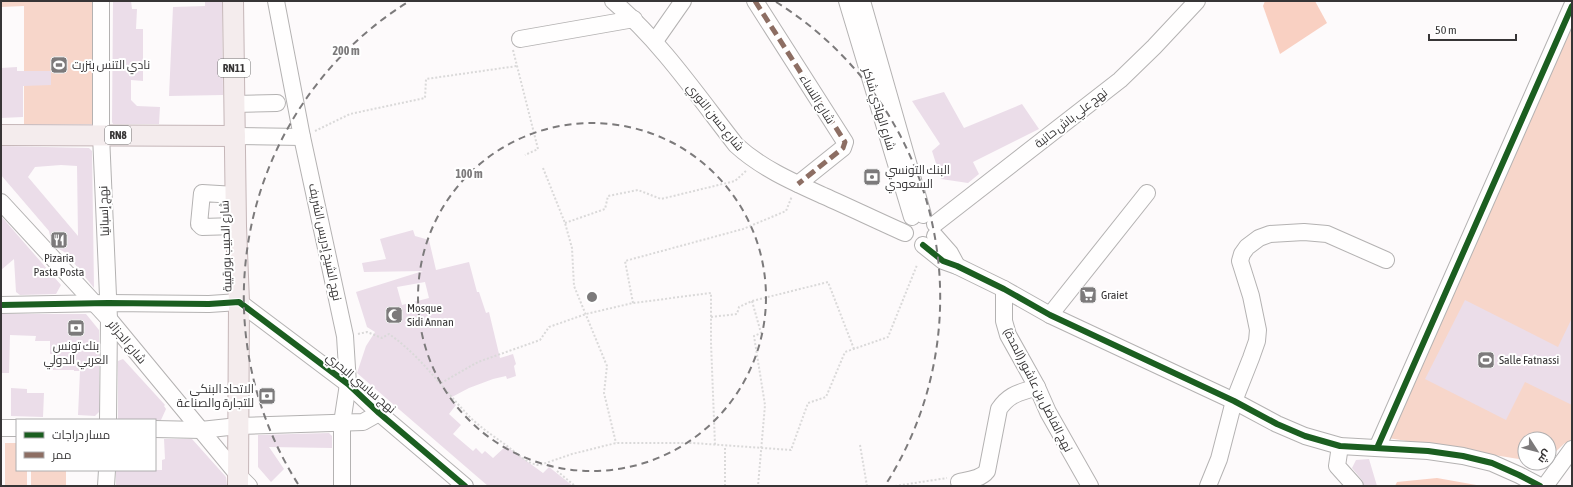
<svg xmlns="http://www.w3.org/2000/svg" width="1573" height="487" font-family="'Asap Condensed',Cairo,sans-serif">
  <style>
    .green { fill: #f7d6ca }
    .forest { fill: #f9d0c2 }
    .building { fill: #ebdde9; fill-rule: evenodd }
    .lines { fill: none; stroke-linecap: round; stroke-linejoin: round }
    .minor-casing { stroke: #b4b2b2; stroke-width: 18 }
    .major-casing { stroke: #c5b6b8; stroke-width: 22 }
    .path { stroke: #dad9d9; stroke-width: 2; stroke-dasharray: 2 2; stroke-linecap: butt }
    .minor { stroke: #fffefe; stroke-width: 16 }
    .major { stroke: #f4eced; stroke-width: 20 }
    .quiet { stroke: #8d6e63; stroke-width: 5; stroke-dasharray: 10 5; stroke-linecap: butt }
    .cycleway-casing { stroke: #fff; stroke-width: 8 }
    .cycleway { stroke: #1b5e20; stroke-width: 6 }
    .ring { fill: none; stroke: #7c7a7b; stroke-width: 2; stroke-dasharray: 7 5 }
    .labels { text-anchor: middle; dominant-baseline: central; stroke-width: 4; stroke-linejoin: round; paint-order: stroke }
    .shield { fill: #fff; stroke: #737272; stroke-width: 1 }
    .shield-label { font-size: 11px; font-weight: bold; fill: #373536 }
    .poi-label { font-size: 12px; fill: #373536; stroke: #fff; text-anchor: start }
    .street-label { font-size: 12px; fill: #373536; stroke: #fff }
    .centre { fill: #7c7a7b; stroke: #fff; stroke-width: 2 }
    .ring-label { font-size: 12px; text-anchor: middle; font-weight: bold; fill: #7c7a7b; stroke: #fff; stroke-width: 4; stroke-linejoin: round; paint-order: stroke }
  </style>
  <rect width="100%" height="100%" fill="#fdfafb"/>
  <!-- green -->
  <g class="green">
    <path d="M 1,1 L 94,1 L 93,124 L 24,124 L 24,6 L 1,7 Z"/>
    <path d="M 1572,22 L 1572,447 L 1565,443 L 1549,458 L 1549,439 L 1525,439 L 1525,460 L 1388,438 Z"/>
    <path d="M 5,443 L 17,443 L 17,470 L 27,470 L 27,486 L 5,486 Z"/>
    <rect x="31" y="470" width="35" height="16"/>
  </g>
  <!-- forest -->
  <g class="forest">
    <path d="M 1265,1 L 1315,1 L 1327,23 L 1280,54 L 1263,6 Z"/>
    <path d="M 1437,478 L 1482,486 L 1395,486 L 1397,482 Z"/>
  </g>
  <!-- building -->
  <g class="building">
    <path d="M 113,1 L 131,1 L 132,9 L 137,9 L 136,29 L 143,29 L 143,81 L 131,80 L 131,100 L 137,106 L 160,107 L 159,124 L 113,124 L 112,122 Z"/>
    <path d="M 205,1 L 222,1 L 223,95 L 169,96 L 173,7 L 205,6 Z"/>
    <path d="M 17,67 L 17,71 L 51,71 L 51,85 L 23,86 L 23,117 L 1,118 L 1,68 Z"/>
    <path d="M 944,92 L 964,128 L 1022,104 L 1039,129 L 973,162 L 979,174 L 968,183 L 941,179 L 932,151 L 940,144 L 912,101 Z"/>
    <path d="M 1,146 L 89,148 L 92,151 L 94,288 L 66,253 L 57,248 L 51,240 L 49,231 L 1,175 ZM 61,165 L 77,166 L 78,236 L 28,177 L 35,167 Z"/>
    <path d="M 1,216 L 61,285 L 56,294 L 20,295 L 16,292 L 14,259 L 1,270 Z"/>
    <path d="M 413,230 L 415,236 L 429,240 L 436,270 L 469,262 L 477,292 L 479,292 L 486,313 L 489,312 L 500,358 L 513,354 L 516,364 L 514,366 L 516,376 L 507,379 L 506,376 L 493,379 L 469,388 L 450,398 L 456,405 L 449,414 L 461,425 L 453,434 L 473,451 L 476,448 L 482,454 L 485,451 L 493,458 L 506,446 L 543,473 L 549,467 L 573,486 L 488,486 L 357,373 L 366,346 L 375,332 L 367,327 L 356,292 L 423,271 L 364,272 L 362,263 L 386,259 L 380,239 ZM 425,282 L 429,298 L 402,305 L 397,287 Z"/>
    <path d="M 1465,300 L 1558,347 L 1572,318 L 1572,405 L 1525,382 L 1506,420 L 1425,379 Z"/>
    <path d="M 1,314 L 86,314 L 99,330 L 99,412 L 95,416 L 78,415 L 80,371 L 74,371 L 74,370 L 53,370 L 53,354 L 50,354 L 50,341 L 35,341 L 36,336 L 10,335 L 9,373 L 1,373 Z"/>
    <path d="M 123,359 L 165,405 L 164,406 L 166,409 L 161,420 L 118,419 L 118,361 Z"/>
    <path d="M 11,388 L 27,389 L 27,393 L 44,393 L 43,417 L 11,416 Z"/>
    <path d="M 329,433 L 332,436 L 332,448 L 269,447 L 284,469 L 271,482 L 258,467 L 258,435 Z"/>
    <path d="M 164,439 L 192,439 L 226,477 L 227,486 L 116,486 L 116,470 L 162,470 L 162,460 L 165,459 Z"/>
    <path d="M 1369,459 L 1377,486 L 1364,486 L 1362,480 L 1352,468 L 1356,460 Z"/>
  </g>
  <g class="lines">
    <defs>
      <g id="minor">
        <path d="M 101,1 L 101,135 L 109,319 L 108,420"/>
        <path d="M 276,1 L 302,137 L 345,336 L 348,384 L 342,423 L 342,486"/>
        <path d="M 613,1 C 661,42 697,95 736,145 C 761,168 793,182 824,196 C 851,208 878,221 905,233"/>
        <path d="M 755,1 L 845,142 L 843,148 L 798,184"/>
        <path d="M 847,1 L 912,217"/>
        <path d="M 862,1 L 923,215"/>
        <path d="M 520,39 L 634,19"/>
        <path d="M 655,41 L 683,1"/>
        <path d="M 234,104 L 277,103"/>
        <path d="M 235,136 L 302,137"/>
        <path d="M 236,195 L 202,193 L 199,224 L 202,227 L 236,226"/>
        <path d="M 1,202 L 109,319 L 238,475 L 249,486"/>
        <path d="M 935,224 L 1120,80 L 1154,47 L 1197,1"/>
        <path d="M 935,236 L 950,253 L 957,266"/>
        <path d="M 923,245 L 943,261 L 957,266 L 1004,289 L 1050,315 L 1234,401 L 1277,424 L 1305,436 L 1340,446 L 1428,451 L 1463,456 L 1492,463 L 1519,475 L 1540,486"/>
        <path d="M 1004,289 L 1004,321 L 1008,335 L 1037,387 L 1048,412 L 1090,486"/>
        <path d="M 1,305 L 108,303 L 209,304 L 239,302 L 348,384 L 379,413 L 465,486"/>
        <path d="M 1050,315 L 1147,193"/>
        <path d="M 1,428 L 17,428"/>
        <path d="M 155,429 L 201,430 L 238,426 L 363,422 L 379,413"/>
        <path d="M 1340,446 L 1337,466 L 1355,486"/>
        <path d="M 1377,448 L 1572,6"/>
        <path d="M 959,482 C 969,480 981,479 987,471 L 999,409 C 1010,393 1020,393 1037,387"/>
        <path d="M 106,486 L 107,470"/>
        <path d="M 1208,486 L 1219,459 L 1234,401 L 1251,358 L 1257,341 L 1258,330 L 1251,296 L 1240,261 L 1242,254 L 1247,247 L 1259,238 L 1270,234 L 1304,232 L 1327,234 L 1386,260"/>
        <path d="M 1545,486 L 1572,449"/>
      </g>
      <g id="major">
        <path d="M 233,1 L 236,226 L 239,302 L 238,486"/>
        <path d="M 1,135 L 235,136"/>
      </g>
    </defs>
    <!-- minor casing -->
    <use href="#minor" class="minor-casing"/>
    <!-- major casing -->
    <use href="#major" class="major-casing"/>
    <!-- path -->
    <g class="path">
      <path d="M 513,50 L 538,149 L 525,155"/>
      <path d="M 315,131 L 350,114 L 425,98 L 426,79 L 517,66"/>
      <path d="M 543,168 L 565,223 L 572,248 L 574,286 L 607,366 L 604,393 L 616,443"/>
      <path d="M 565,223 L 605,209 L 608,196 L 638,190 L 661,199 L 735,181 L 747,170"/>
      <path d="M 752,301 L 761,333 L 754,336 L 765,405 L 758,486"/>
      <path d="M 633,303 L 625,261 L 743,229 L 786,211 L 792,196"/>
      <path d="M 711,317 L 737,314 L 739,307 L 752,301 L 828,282 L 854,349"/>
      <path d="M 358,334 L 367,332 L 382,338 L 389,334 C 422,357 441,387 468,415 C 480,428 497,438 511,449 C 519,455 529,465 540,465 L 572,454 L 616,443 L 693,443 L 791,450 L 808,403 L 826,397 L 845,352 L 888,337 L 917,265"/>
      <path d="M 441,383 L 478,362 L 540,340 L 549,327 L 586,314 L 633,303 L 711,293 L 711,343 L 715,445"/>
      <path d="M 860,445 L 867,486"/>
      <path d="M 557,471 L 575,486"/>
      <path d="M 725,486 L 725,446"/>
      <path d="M 895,486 L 947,478"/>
    </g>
    <!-- minor -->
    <use href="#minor" class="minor"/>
    <!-- major -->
    <use href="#major" class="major"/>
    <!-- quiet -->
    <path class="quiet" d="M 755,1 L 845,142 L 843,148 L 798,184"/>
    <defs>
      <g id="cycleway">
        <path d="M 923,245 L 943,261 L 957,266 L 1004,289 L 1050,315 L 1234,401 L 1277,424 L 1305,436 L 1340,446 L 1428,451 L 1463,456 L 1492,463 L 1519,475 L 1540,486"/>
        <path d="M 1,305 L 108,303 L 209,304 L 239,302 L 348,384 L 379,413 L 465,486"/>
        <path d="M 1377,448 L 1572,6"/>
      </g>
    </defs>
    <!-- cycleway casing -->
    <use href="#cycleway" class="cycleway-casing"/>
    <!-- cycleway -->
    <use href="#cycleway" class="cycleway"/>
  </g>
  <!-- distance rings -->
  <g class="ring">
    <circle cx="592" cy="297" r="174"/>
    <path d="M298 484A348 348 0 0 1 408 2M776 2A348 348 0 0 1 886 484"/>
  </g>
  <!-- icons -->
  <defs>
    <symbol id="stadium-square" viewBox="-11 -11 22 22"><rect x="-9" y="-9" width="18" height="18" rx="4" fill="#7c7a7b" stroke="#fff"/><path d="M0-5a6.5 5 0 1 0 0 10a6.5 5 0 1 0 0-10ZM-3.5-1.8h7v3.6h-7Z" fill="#fff"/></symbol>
    <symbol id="bank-square" viewBox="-11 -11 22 22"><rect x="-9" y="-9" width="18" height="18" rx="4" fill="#7c7a7b" stroke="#fff"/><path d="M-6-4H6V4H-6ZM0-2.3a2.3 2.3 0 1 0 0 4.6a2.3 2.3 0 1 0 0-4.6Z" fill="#fff"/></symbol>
    <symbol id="restaurant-square" viewBox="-11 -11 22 22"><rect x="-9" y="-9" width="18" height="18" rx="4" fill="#7c7a7b" stroke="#fff"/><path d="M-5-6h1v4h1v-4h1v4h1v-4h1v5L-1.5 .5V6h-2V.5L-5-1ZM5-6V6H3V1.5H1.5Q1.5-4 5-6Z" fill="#fff"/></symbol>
    <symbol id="supermarket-square" viewBox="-11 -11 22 22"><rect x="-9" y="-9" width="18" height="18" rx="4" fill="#7c7a7b" stroke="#fff"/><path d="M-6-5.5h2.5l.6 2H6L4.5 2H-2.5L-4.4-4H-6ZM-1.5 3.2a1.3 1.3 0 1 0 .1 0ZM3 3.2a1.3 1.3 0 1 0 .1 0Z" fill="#fff"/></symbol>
    <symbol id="mosque-square" viewBox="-11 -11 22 22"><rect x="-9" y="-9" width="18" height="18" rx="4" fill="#7c7a7b" stroke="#fff"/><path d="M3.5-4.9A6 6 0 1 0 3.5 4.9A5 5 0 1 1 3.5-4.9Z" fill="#fff"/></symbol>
  </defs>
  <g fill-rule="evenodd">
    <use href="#stadium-square" x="49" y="55" width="20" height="20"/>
    <use href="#bank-square" x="862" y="167" width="20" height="20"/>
    <use href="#restaurant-square" x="49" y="230" width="20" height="20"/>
    <use href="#supermarket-square" x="1078" y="285" width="20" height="20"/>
    <use href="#mosque-square" x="384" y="305" width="20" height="20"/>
    <use href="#bank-square" x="66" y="318" width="20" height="20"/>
    <use href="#stadium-square" x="1476" y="350" width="20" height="20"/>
    <use href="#bank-square" x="257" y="386" width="20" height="20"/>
  </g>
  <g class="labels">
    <!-- shield labels -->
    <g class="shield">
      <rect x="218" y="59" width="32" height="18" rx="3"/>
      <rect x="105" y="126" width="26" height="18" rx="3"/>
    </g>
    <g class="shield-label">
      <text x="234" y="68">RN11</text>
      <text x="118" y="135">RN8</text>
    </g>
    <!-- poi labels -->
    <g class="poi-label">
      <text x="72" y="65">نادي التنس بنزرت</text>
      <text x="885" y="170">البنك التونسي<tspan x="885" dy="14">السعودي</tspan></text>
      <text x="59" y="258" text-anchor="middle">Pizaria<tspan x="59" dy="14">Pasta Posta</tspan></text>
      <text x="1101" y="295">Graiet</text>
      <text x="407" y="308">Mosque<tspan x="407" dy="14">Sidi Annan</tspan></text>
      <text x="76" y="346" text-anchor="middle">بنك تونس<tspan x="76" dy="14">العربي الدولي</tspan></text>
      <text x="1499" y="360">Salle Fatnassi</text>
      <text x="254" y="389" text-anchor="end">الاتحاد البنكي<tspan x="254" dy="14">للتجارة والصناعة</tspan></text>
    </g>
    <!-- street labels -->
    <g class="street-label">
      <text transform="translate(817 99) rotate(58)">شارع النساء</text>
      <text transform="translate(879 109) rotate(73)">شارع الهادي شاكر</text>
      <text transform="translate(715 117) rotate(51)">شارع حسن النوري</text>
      <text transform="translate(1071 118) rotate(-38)">نهج علي باش حانبة</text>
      <text transform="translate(104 211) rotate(-92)">نهج إسبانيا</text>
      <text transform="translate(325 242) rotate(78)">نهج الشيخ إدريس الشريف</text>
      <text transform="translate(226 246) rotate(-92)">شارع الحبيب بورقيبة</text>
      <text transform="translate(127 342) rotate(50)">شارع الجزائر</text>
      <text transform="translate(361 383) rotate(40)">نهج ساسي البحري</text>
      <text transform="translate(1038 390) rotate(63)">نهج الفاضل بن عاشور (المدة)</text>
    </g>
  </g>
  <circle cx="592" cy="297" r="6" class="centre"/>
  <g class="ring-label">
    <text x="346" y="55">200 m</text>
    <text x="469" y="178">100 m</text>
  </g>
  <!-- border -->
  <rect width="1573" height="487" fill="none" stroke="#373536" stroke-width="4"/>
  <!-- legend -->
  <rect x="16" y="419" width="140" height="52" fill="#ffffff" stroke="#afaeaf"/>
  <rect x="24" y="432" width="20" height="6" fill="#1b5e20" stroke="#afaeaf"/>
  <text x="52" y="439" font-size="12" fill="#373536">مسار دراجات</text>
  <rect x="24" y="452" width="20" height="6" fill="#8d6e63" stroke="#afaeaf"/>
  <text x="52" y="459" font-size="12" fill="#373536">ممر</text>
  <!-- north arrow -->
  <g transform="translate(1537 451) rotate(126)"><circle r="19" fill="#ffffff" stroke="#afaeaf"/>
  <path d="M0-3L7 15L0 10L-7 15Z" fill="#7c7a7b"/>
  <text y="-6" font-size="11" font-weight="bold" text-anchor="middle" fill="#373536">ش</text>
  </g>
  <!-- scale -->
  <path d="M1429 34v6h87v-6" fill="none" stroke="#373536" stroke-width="2"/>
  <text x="1435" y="34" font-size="12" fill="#373536" stroke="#ffffff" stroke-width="3" paint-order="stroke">50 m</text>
</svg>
